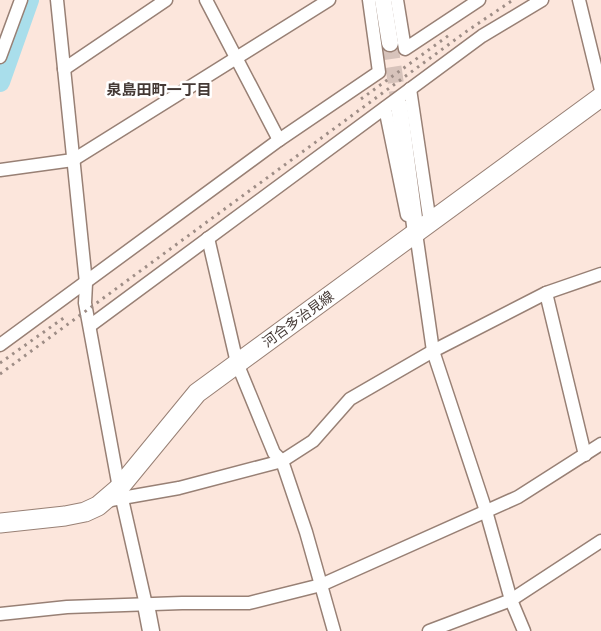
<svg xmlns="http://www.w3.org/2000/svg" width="601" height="631" font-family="Helvetica,'Noto Sans JP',sans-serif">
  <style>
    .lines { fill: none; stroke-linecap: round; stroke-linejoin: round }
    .river { stroke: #a9deeb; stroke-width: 20 }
    .tertiary-tunnel { stroke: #d7c3bb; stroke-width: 16; stroke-dasharray: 16 8; stroke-linecap: butt }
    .minor-casing { stroke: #988075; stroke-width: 15 }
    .tertiary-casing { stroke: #988075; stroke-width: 19 }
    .secondary-casing { stroke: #988075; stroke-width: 21 }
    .minor { stroke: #fff; stroke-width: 12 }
    .tertiary { stroke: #fff; stroke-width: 16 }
    .secondary { stroke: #fff; stroke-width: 19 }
    .rail { stroke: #9e8d86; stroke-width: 3; stroke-dasharray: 2.5 5; stroke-linecap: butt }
    .labels { text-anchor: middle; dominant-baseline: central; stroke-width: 5; stroke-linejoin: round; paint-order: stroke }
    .street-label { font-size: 14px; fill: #443935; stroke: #fff }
    .neighbourhood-label { font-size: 15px; font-weight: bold; fill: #443935; stroke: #fff }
  </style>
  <rect width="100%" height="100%" fill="#fce6dc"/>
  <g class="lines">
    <!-- river -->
    <path class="river" d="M 0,82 L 29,0"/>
    <!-- tertiary-tunnel -->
    <path class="tertiary-tunnel" d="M 390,43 L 399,105"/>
    <defs>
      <g id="minor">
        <path d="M 57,0 L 86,283 L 85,303 L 119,488"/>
        <path d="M 206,0 L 279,140"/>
        <path d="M 397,0 L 405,49 L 479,0"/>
        <path d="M 579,0 L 601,90"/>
        <path d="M 0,57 L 21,0"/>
        <path d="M 64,69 L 166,0"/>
        <path d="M 410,89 L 430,223"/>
        <path d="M 385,108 L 407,215"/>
        <path d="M 0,170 L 73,160 L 329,0"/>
        <path d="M 416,233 L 433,351 L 486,511 L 511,600 L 524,631"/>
        <path d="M 208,238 L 237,363 L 274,453 L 282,461 L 306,532 L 334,631"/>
        <path d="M 546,293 L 585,455"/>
        <path d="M 91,325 L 482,36 L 542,0"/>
        <path d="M 0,345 L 279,140 L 379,72 L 369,0"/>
        <path d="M 122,499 L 146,605"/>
        <path d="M 105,501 L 179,488 L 282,461 L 313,441 L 350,399 L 433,351 L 546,293 L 601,274"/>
        <path d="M 0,614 L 67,607 L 182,603 L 249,603 L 321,585 L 518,497 L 601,444"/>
        <path d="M 429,631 L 511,600 L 601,541"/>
      </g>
      <g id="tertiary">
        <path d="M 383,0 L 390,43"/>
        <path d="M 399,105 L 416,233"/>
        <path d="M 146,605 L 151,631"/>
      </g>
      <path id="secondary" d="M 0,523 L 65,516 L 85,512 L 98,506 L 119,488 L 197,393 L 601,97"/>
    </defs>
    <!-- minor casing -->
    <use href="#minor" class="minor-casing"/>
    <!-- tertiary casing -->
    <use href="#tertiary" class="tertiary-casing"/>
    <!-- secondary casing -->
    <use href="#secondary" class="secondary-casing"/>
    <!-- minor -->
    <use href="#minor" class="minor"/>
    <!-- tertiary -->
    <use href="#tertiary" class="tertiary"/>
    <!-- secondary -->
    <use href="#secondary" class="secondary"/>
    <!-- rail -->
    <g class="rail">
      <path d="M 361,99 L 452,33"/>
      <path d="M 0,363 L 65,317"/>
      <path d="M 0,374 L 467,31 L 513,0"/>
    </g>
  </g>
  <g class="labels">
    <!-- street labels -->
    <g class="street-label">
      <text transform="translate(298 319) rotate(-36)">河合多治見線</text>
    </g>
    <!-- neighbourhood labels -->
    <g class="neighbourhood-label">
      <text x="159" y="89">泉島田町一丁目</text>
    </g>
  </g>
</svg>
